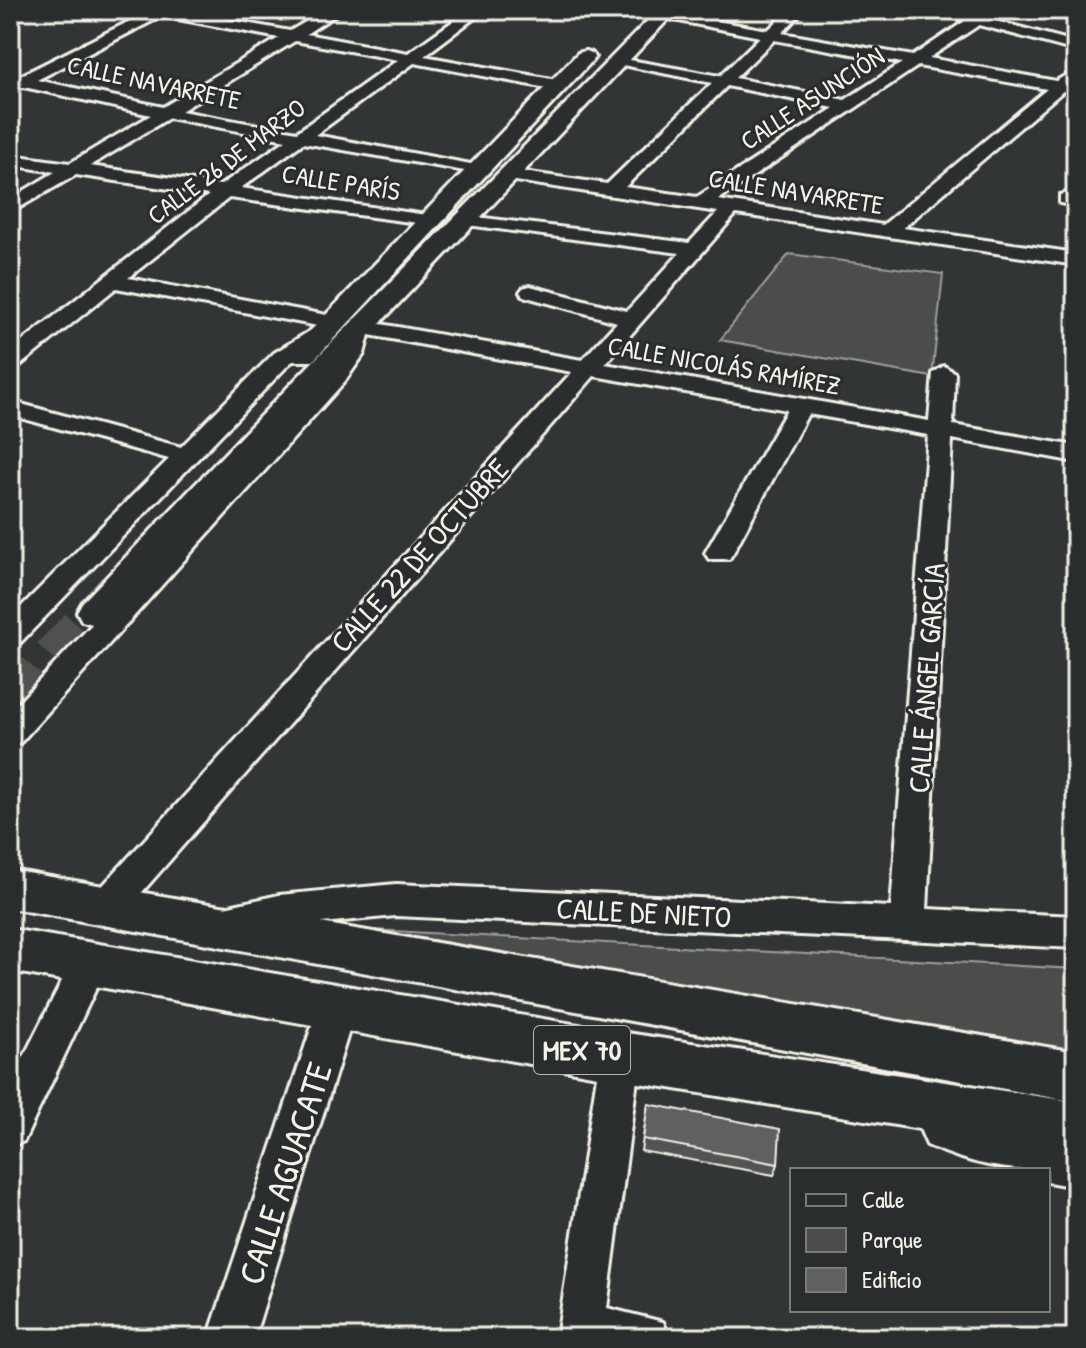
<svg xmlns="http://www.w3.org/2000/svg" width="1086" height="1348" font-family="'Patrick Hand',sans-serif">
  <style>
    .green { fill: #4b4d4c; stroke: #a09f9a; stroke-width: 2 }
    .lines { fill: none; stroke-linecap: round; stroke-linejoin: round }
    .major-tunnel { stroke: #4f5150; stroke-width: 41; stroke-dasharray: 41 20; stroke-linecap: butt }
    .minor-casing { stroke: #f4f1e8; stroke-width: 6 }
    .major-casing { stroke: #f4f1e8; stroke-width: 6 }
    .minor { fill: #2a2d2e; fill-rule: evenodd }
    .major { fill: #2a2d2e; fill-rule: evenodd }
    .wall { fill: #525352; stroke: #f4f1e8; stroke-width: 2 }
    .building { fill: #5f605f; stroke: #f4f1e8; stroke-width: 2 }
    .labels { text-anchor: middle; dominant-baseline: central; stroke-width: 6; stroke-linejoin: round; paint-order: stroke }
    .far-street-label { font-size: 26px; fill: #f4f1e8; stroke: #2a2d2e }
    .shield { fill: #2a2d2e; stroke: #b7b6b0; stroke-width: 2 }
    .shield-label { font-size: 28px; font-weight: bold; fill: #f4f1e8 }
    .street-label { font-size: 30px; fill: #f4f1e8; stroke: #2a2d2e }
    .near-street-label { font-size: 36px; fill: #f4f1e8; stroke: #2a2d2e }
  </style>
  <rect width="100%" height="100%" fill="#323535"/>
  <filter id="ink" filterUnits="userSpaceOnUse"><feTurbulence type="fractalNoise" baseFrequency=".0125" numOctaves="2"/><feDisplacementMap in="SourceGraphic" scale="16" xChannelSelector="R" yChannelSelector="G"/><feConvolveMatrix kernelMatrix="1 2 1 2 8 2 1 2 1" color-interpolation-filters="sRGB"/></filter>
  <g filter="url(#ink)">
    <!-- green -->
    <g class="green">
      <path d="M 789,254 L 943,274 L 932,377 L 720,340 Z"/>
      <path d="M 374,930 L 1076,969 L 1076,1054 Z"/>
    </g>
    <g class="lines">
      <!-- major-tunnel -->
      <path class="major-tunnel" d="M 10,702 L 95,612"/>
      <defs>
        <g id="minor">
          <path d="M 10,10 L 23,10 L 10,17 Z"/>
          <path d="M 143,10 L 173,10 L 290,31 L 326,10 L 343,10 L 306,34 L 408,53 L 469,10 L 485,10 L 424,56 L 557,80 L 565,85 L 557,90 L 414,63 L 315,135 L 476,165 L 485,170 L 482,174 L 303,143 L 241,188 L 426,215 L 433,217 L 436,221 L 433,225 L 229,198 L 128,278 L 332,316 L 343,322 L 333,328 L 332,336 L 290,363 L 20,643 L 10,646 L 10,618 L 169,459 L 10,415 L 10,401 L 181,447 L 274,353 L 318,326 L 116,288 L 18,367 L 10,369 L 10,351 L 209,195 L 76,175 L 10,213 L 10,199 L 55,172 L 10,165 L 10,155 L 70,163 L 151,115 L 24,87 L 10,89 L 10,74 L 20,76 L 146,13 ZM 162,16 L 279,38 L 163,107 L 37,80 ZM 295,41 L 398,60 L 297,132 L 181,111 ZM 169,118 L 286,140 L 221,185 L 90,166 Z"/>
          <path d="M 623,10 L 654,10 L 768,30 L 789,10 L 804,10 L 782,33 L 913,56 L 965,21 L 932,10 L 955,10 L 975,15 L 982,10 L 999,10 L 988,19 L 1076,42 L 1076,51 L 979,25 L 929,58 L 1056,81 L 1068,74 L 1076,79 L 1072,84 L 1076,84 L 1076,94 L 1063,91 L 903,228 L 1076,253 L 1076,265 L 736,214 L 605,364 L 929,421 L 933,373 L 944,366 L 955,373 L 953,425 L 1076,446 L 1076,462 L 952,439 L 927,909 L 1076,916 L 1076,948 L 396,916 L 279,927 L 224,937 L 211,932 L 206,921 L 211,910 L 279,895 L 396,884 L 891,907 L 928,435 L 808,414 L 733,553 L 729,559 L 709,559 L 705,553 L 787,410 L 594,376 L 122,915 L 109,920 L 96,915 L 91,904 L 96,893 L 572,372 L 369,335 L 364,354 L 345,381 L 21,742 L 10,745 L 10,712 L 329,371 L 356,323 L 364,321 L 582,360 L 617,322 L 523,296 L 520,292 L 523,288 L 530,286 L 627,311 L 680,253 L 467,225 L 460,223 L 460,215 L 689,243 L 718,212 L 509,180 L 500,175 L 509,170 L 607,184 L 712,83 L 613,63 L 613,57 L 720,76 L 760,37 ZM 774,40 L 902,63 L 845,100 L 735,78 ZM 918,66 L 1047,89 L 883,225 L 718,200 ZM 727,86 L 834,108 L 697,197 L 625,187 Z"/>
          <path d="M 1067,193 L 1076,194 L 1076,206 L 1060,203 L 1060,195 Z"/>
          <path d="M 89,948 L 102,953 L 107,965 L 24,1141 L 10,1147 L 10,1084 L 76,953 Z"/>
          <path d="M 337,990 L 350,995 L 356,1008 L 254,1338 L 208,1338 L 318,1008 L 324,995 Z"/>
          <path d="M 620,1037 L 634,1043 L 640,1056 L 607,1308 L 663,1322 L 670,1338 L 557,1338 L 600,1056 L 606,1043 Z"/>
        </g>
        <g id="major">
          <path d="M 658,10 L 677,10 L 313,394 L 108,621 L 95,625 L 82,621 L 77,612 L 82,603 L 293,382 Z"/>
          <path d="M 585,51 L 592,53 L 595,57 L 592,61 L 313,361 L 293,361 L 289,355 L 293,349 L 578,53 Z"/>
          <path d="M 10,870 L 1076,1052 L 1076,1102 L 10,908 Z"/>
          <path d="M 10,929 L 620,1032 L 1076,1102 L 1076,1187 L 1048,1182 L 1048,1170 C 1000,1170 971,1164 927,1145 L 920,1129 L 620,1080 L 10,971 Z"/>
        </g>
      </defs>
      <!-- minor casing -->
      <use href="#minor" class="minor-casing"/>
      <!-- major casing -->
      <use href="#major" class="major-casing"/>
      <!-- minor -->
      <use href="#minor" class="minor"/>
      <!-- major -->
      <use href="#major" class="major"/>
    </g>
    <!-- wall -->
    <path class="wall" d="M 648,1104 L 778,1164 L 774,1175 L 641,1151 Z"/>
    <!-- building -->
    <path class="building" d="M 648,1104 L 780,1129 L 778,1164 L 643,1139 Z"/>
  </g>
  <g class="labels">
    <!-- far-street labels -->
    <g class="far-street-label">
      <text transform="translate(154 82) rotate(12)">CALLE NAVARRETE</text>
      <text transform="translate(812 98) rotate(-33)">CALLE ASUNCIÓN</text>
      <text transform="translate(226 161) rotate(-37)">CALLE 26 DE MARZO</text>
      <text transform="translate(341 182) rotate(9)">CALLE PARÍS</text>
      <text transform="translate(796 191) rotate(9)">CALLE NAVARRETE</text>
      <text transform="translate(724 365) rotate(10)">CALLE NICOLÁS RAMÍREZ</text>
    </g>
    <!-- shield labels -->
    <rect class="shield" x="534" y="1026" width="96" height="48" rx="6"/>
    <g class="shield-label">
      <text x="582" y="1050">MEX 70</text>
    </g>
    <!-- street labels -->
    <g class="street-label">
      <text transform="translate(419 555) rotate(-48)">CALLE 22 DE OCTUBRE</text>
      <text transform="translate(926 678) rotate(-86)">CALLE ÁNGEL GARCÍA</text>
      <text transform="translate(644 912) rotate(3)">CALLE DE NIETO</text>
    </g>
    <!-- near-street labels -->
    <g class="near-street-label">
      <text transform="translate(284 1173) rotate(-72)">CALLE AGUACATE</text>
    </g>
  </g>
  <!-- margin -->
  <rect width="1086" height="1348" fill="none" stroke="#2a2d2e" stroke-width="40"/>
  <rect x="20" y="20" width="1046" height="1308" fill="none" stroke="#f4f1e8" stroke-width="3" filter="url(#ink)"/>
  <!-- legend -->
  <rect x="790" y="1168" width="260" height="144" fill="#2a2d2e" stroke="#7b7b78" stroke-width="2"/>
  <rect x="806" y="1194" width="40" height="12" fill="#2a2d2e" stroke="#7b7b78" stroke-width="2"/>
  <text x="862" y="1208" font-size="24" fill="#f4f1e8">Calle</text>
  <rect x="806" y="1228" width="40" height="24" fill="#4b4d4c" stroke="#7b7b78" stroke-width="2"/>
  <text x="862" y="1248" font-size="24" fill="#f4f1e8">Parque</text>
  <rect x="806" y="1268" width="40" height="24" fill="#5f605f" stroke="#7b7b78" stroke-width="2"/>
  <text x="862" y="1288" font-size="24" fill="#f4f1e8">Edificio</text>
</svg>
